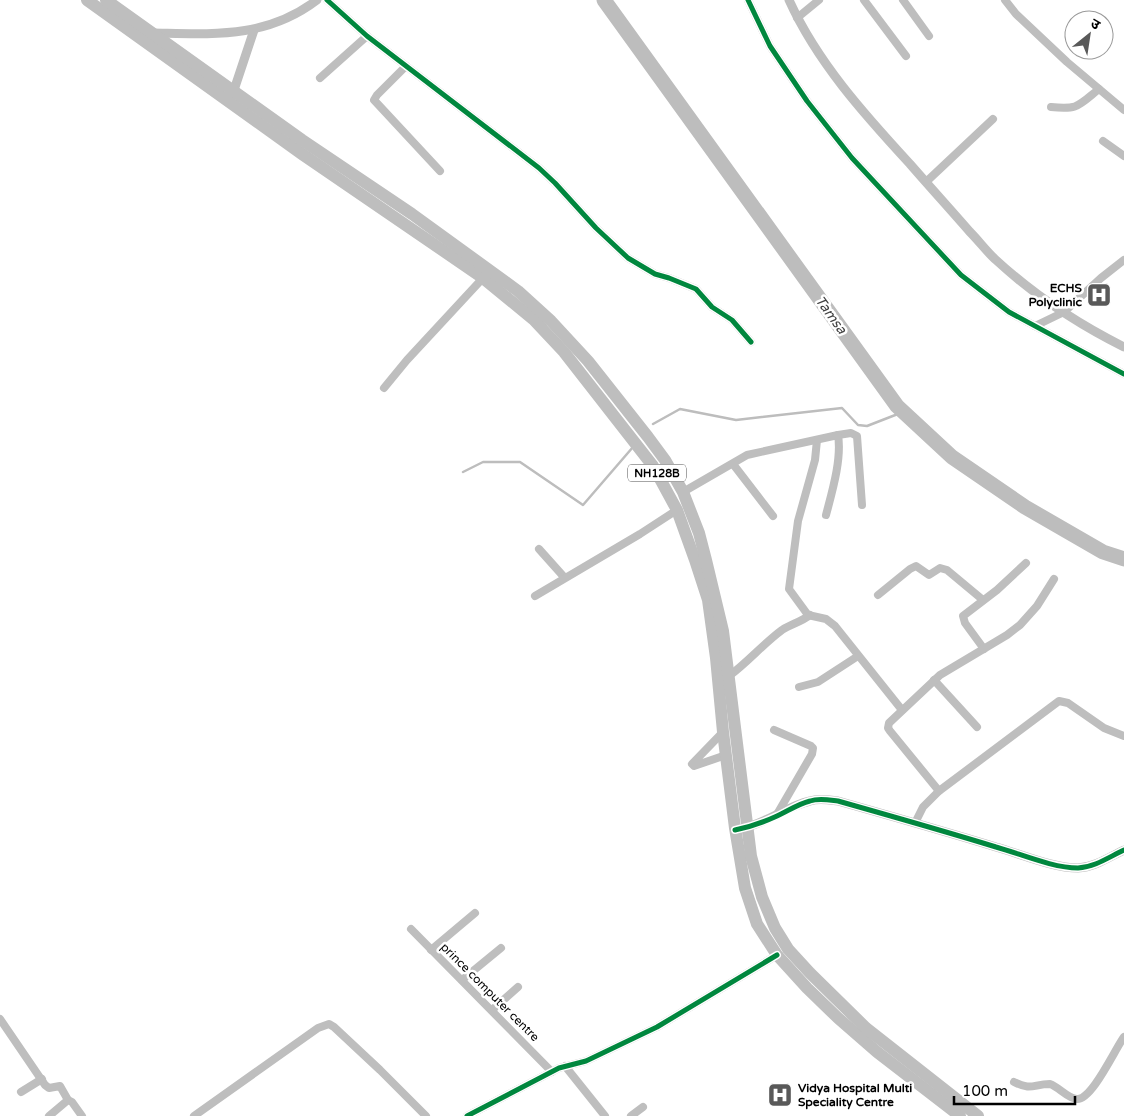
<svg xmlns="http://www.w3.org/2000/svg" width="1124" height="1116" font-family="'Varela Round','Noto Sans Devanagari',sans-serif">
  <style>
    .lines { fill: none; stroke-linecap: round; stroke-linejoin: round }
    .stream { stroke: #bdbdbd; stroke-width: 2.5 }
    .river { stroke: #bdbdbd; stroke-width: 15 }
    .minor { stroke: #bebebe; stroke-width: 8 }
    .tertiary { stroke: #bebebe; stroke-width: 9 }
    .trunk { stroke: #bebebe; stroke-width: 12 }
    .cycleway-casing { stroke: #fff; stroke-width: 8 }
    .cycleway { stroke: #00873e; stroke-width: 5 }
    .labels { text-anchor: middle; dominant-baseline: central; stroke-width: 5; stroke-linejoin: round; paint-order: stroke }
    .shield { fill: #fff; stroke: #4c4c4c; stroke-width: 1 }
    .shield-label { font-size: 11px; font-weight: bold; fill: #000 }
    .poi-label { font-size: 12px; font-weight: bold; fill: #000; stroke: #fff; text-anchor: end }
    .street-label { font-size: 12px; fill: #000; stroke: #fff }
    .water-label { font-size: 14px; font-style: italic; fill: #424242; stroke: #fff }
  </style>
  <rect width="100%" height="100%" fill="#fff"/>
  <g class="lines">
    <!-- stream -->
    <g class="stream">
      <path d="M 653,424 L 680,409 L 736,420 L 842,408 L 858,425 L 867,426 L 903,412"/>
      <path d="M 463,472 L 483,462 L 520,462 L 583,505 L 633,447"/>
    </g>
    <!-- river -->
    <path class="river" d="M 604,0 L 897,406 L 952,457 L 1025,507 L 1103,552 L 1124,559"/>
    <!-- minor -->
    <g class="minor">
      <path d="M 327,0 L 367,36 L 539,168 L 555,183 L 596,228 L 628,258 L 655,274 L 669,278 L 696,289 L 712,307 L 732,320 L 751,342"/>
      <path d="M 748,0 L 770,46 L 807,101 L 852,158 L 961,275 L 1009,312 L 1124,374"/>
      <path d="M 864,0 L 906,56"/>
      <path d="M 903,0 L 929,36"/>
      <path d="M 1005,0 L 1016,14 L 1067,62 L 1124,110"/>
      <path d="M 797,18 L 819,0"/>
      <path d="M 406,66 L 377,95 L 374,100 L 440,171"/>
      <path d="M 320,78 L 367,36"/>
      <path d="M 1051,107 C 1078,110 1078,106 1099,89"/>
      <path d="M 1103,141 L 1124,156"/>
      <path d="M 926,182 L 993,119"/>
      <path d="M 1035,326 L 1064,312 L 1101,278 L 1124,260"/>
      <path d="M 384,388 L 407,360 L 483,278"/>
      <path d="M 838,435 L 851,433 L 857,436 L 862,505"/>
      <path d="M 817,440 L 815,460 L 798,521 L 789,589 L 808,615 L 826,619 L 835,626 L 902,710"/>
      <path d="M 733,464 L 773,516"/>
      <path d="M 683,492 L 747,455 L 838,435 C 842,459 832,492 826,515"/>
      <path d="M 539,549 L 564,577"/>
      <path d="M 878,595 L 910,569 L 916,566 L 929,575 L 940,568 L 947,570 L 983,600"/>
      <path d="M 535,596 L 640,534 L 677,510"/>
      <path d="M 984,649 L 965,623 L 963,616 L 997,590 L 1026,563"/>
      <path d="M 729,676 C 748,662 763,644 782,630 C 791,624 801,622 810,615"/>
      <path d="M 934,680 L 977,727"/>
      <path d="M 799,687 L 818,682 L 858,656"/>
      <path d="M 774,730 L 811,746 L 813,748 L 812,754 L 776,816"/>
      <path d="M 723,732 L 692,764 L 694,766 L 726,755"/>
      <path d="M 939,791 L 890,731 L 888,728 L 889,723 L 940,675 L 1007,635 L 1020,625 L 1037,606 L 1054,579"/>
      <path d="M 915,823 L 923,807 L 939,791 L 1059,701 L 1068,703 L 1104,728 L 1124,736"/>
      <path d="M 411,929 L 552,1072"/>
      <path d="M 431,950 L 475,913"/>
      <path d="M 462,980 L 501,948"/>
      <path d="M 492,1010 L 518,987"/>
      <path d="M 0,1019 L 45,1085 L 49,1088 L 60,1086 L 68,1100"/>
      <path d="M 565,1066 L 605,1116"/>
      <path d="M 1014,1082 C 1032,1091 1033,1084 1050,1084 C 1059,1087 1068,1099 1077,1099 C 1092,1100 1115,1049 1124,1037"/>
      <path d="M 21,1092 L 42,1079"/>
      <path d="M 49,1116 L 68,1100 L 72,1102 L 82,1116"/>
      <path d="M 194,1116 L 318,1028 L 329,1024 L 334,1027 L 380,1070 L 426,1116"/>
      <path d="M 467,1116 L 559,1068 L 586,1061 L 657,1027 L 777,955"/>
      <path d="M 631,1116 L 643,1107"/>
    </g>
    <!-- tertiary -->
    <g class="tertiary">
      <path d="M 789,0 C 817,62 864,114 910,164 C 930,187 950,209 970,232 C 979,241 987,252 996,260 C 1034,295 1078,324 1124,347"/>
      <path d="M 152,33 C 212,34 266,39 317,0"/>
      <path d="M 232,96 L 254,30"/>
      <path d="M 743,828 C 767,823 787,806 810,801 C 819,798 829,800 838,801 C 891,816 944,831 996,847 C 1021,854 1053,868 1078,868 C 1095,867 1109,857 1124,850"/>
    </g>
    <!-- trunk -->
    <g class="trunk">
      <path d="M 87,0 L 302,154 L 483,278 L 533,319 L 564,352 L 653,466 L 677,510 L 695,560 L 708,600 L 716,658 L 723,732 L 735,828 L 745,888 L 757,924 L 777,955 L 807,988 L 838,1018 L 877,1052 L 960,1116"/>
      <path d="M 106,0 L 302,140 L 412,214 L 518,291 L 551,321 L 588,361 L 648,437 L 665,460 L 683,492 L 699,533 L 706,560 L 723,631 L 751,856 L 762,897 L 775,928 L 788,949 L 810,973 L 866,1028 L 978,1116"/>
    </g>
    <defs>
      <g id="cycleway">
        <path d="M 327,0 L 367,36 L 539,168 L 555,183 L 596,228 L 628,258 L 655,274 L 669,278 L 696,289 L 712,307 L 732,320 L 751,342"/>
        <path d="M 748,0 L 770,46 L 807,101 L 852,158 L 961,275 L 1009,312 L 1124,374"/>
        <path d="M 735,830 C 750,827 764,822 777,816 C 788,811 798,804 810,801 C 819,798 829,800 838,801 C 891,816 944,831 996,847 C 1021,854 1053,868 1078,868 C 1095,867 1109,857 1124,850"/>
        <path d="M 467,1116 L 559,1068 L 586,1061 L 657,1027 L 777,955"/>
      </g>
    </defs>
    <!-- cycleway casing -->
    <use href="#cycleway" class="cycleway-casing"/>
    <!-- cycleway -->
    <use href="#cycleway" class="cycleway"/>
  </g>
  <!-- icons -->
  <defs>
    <symbol id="hospital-square" viewBox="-11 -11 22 22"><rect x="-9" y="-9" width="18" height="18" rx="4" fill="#595959" stroke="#fff"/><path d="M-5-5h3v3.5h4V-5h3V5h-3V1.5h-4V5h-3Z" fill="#fff"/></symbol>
  </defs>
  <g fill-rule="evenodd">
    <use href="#hospital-square" x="1085" y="281" width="28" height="28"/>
    <use href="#hospital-square" x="766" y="1081" width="28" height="28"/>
  </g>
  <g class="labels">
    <!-- shield labels -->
    <rect class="shield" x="628" y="464.5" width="58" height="17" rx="4"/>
    <g class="shield-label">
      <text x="657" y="473">NH128B</text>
    </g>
    <!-- poi labels -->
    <g class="poi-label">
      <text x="1082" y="288">ECHS<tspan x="1082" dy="14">Polyclinic</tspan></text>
      <text x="798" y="1088" text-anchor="start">Vidya Hospital Multi<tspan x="798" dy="14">Speciality Centre</tspan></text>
    </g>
    <!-- street labels -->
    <g class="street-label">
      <text transform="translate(490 992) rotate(45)">prince computer centre</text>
    </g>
    <!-- water labels -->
    <g class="water-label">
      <text transform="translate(831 315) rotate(54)">Tamsa</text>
    </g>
  </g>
  <!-- north arrow -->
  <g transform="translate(1089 35) rotate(30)"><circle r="24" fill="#ffffff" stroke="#999999"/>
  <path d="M0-4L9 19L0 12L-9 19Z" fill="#595959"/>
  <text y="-8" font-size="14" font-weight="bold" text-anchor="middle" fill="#000000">उ</text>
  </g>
  <!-- scale -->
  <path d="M954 1096v8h121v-8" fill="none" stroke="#000000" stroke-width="2.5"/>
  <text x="962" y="1096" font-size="15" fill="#000000" stroke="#ffffff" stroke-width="4" paint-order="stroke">100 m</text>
</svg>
